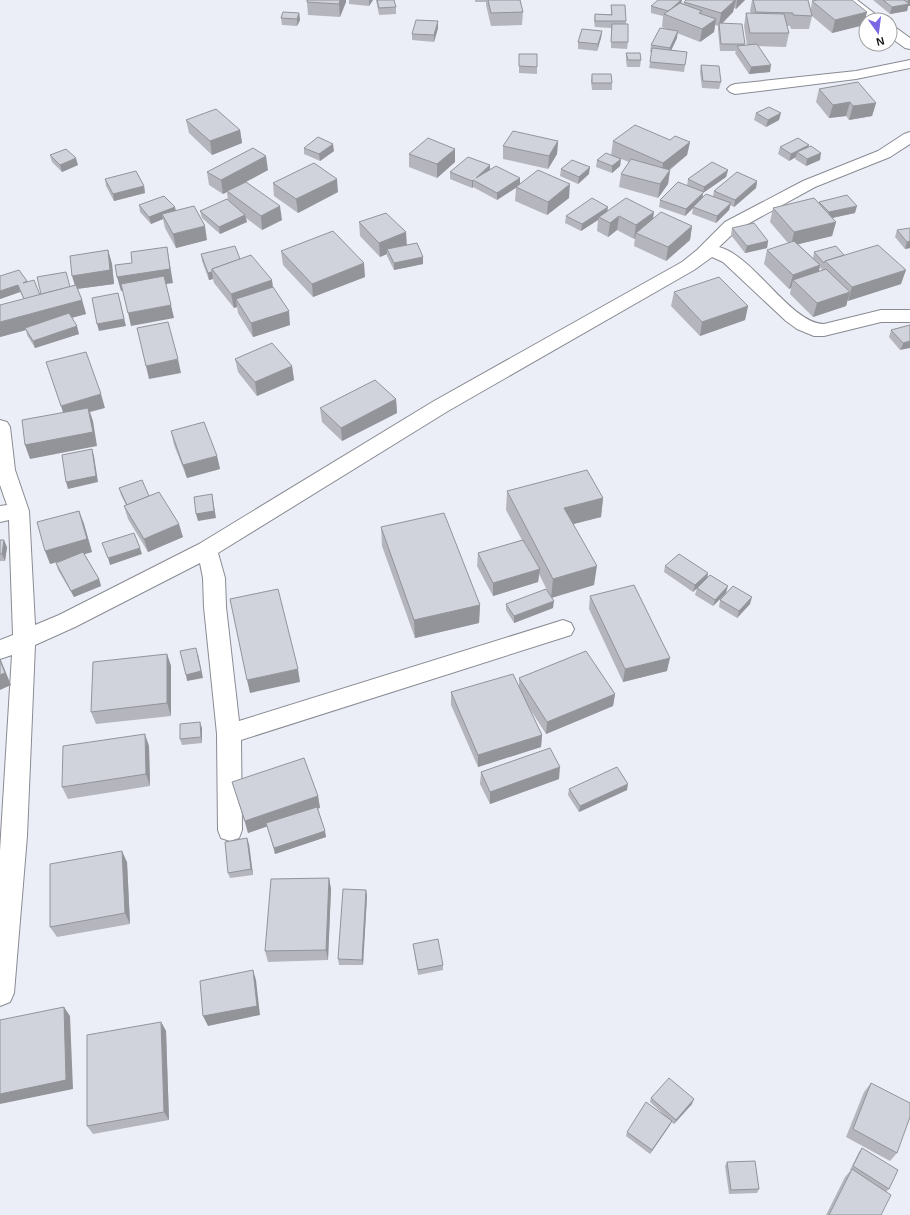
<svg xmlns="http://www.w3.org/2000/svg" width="910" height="1215" font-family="Arial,sans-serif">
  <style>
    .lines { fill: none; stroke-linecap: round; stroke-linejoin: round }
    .minor-casing { stroke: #898b93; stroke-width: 2 }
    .minor { fill: #fff; fill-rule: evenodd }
    .wall { fill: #b4b5bd; fill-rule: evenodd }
    .shaded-wall { fill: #92949a }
    .building { fill: #d1d3dc; stroke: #92949a }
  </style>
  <rect width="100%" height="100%" fill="#eceef7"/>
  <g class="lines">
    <defs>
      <g id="minor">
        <path d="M 841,0 L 857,0 L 883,20 L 867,20 Z"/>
        <path d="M 890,26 L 895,27 L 910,38 L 910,49 L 905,48 L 890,37 Z"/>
        <path d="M 910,60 L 910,68 L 856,79 L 735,94 L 730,92 L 727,89 L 730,86 L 735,84 L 856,71 Z"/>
        <path d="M 910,132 L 910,144 L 890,157 L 815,187 L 737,230 L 719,247 C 754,256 791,324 824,324 L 881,310 L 910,310 L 910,322 L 881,322 L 824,336 L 814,336 L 797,329 L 786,321 L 723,262 L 712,257 L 694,270 L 448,411 L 218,553 L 225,578 L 226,607 L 239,721 L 563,620 L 571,623 L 574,629 L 571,635 L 241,740 L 242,830 L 239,838 L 230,841 L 221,838 L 218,830 L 217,734 L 204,607 L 203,578 L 200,563 L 75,627 L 35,645 L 27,836 L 14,993 L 10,1002 L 0,1006 L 0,851 L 12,655 L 0,659 L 0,640 L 13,635 L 9,520 L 0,522 L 0,506 L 7,505 L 0,485 L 0,420 L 7,422 L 10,427 L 15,470 L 29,511 L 35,625 L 59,615 L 199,544 L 434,401 L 682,262 L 697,250 L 725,222 L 803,181 L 878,151 L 904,134 Z"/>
      </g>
    </defs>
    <!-- minor casing -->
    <use href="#minor" class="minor-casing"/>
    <!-- minor -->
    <use href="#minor" class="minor"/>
  </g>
  <!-- wall -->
  <g class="wall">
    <path d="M 349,0 L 373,0 L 369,6 L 349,4 Z"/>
    <path d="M 376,0 L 394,0 L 396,7 L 396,14 L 379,15 Z"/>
    <path d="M 475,0 L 520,0 L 523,12 L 522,25 L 491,26 L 486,5 L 486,2 L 475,2 Z"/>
    <path d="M 686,0 L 745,0 L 736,9 L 734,8 L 733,12 L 722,24 L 745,45 L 747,45 L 744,26 L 746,13 L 751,13 L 750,11 L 752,0 L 808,0 L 811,9 L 812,1 L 864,25 L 832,33 L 812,16 L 809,29 L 791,29 L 790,26 L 787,26 L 789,33 L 786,47 L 758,46 L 770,72 L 749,74 L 735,53 L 736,51 L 720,51 L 718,30 L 718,26 L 715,25 L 714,32 L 700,42 L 677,33 L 677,38 L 671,50 L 687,52 L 684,72 L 649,68 L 652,52 L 650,52 L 651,45 L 669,30 L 662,27 L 663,16 L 651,13 L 651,6 L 682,3 L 683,4 L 684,2 Z"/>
    <path d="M 873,0 L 910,0 L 907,11 L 890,14 Z"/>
    <path d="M 307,2 L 346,2 L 340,17 L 308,15 Z"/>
    <path d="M 611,5 L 626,21 L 626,24 L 628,42 L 627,49 L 611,48 L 611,28 L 595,27 L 594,21 L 595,14 L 611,14 Z"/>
    <path d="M 299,13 L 300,20 L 297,26 L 282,25 L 281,18 Z"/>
    <path d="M 438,28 L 434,42 L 412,40 L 412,34 Z"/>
    <path d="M 602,31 L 601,38 L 597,51 L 578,49 L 578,42 Z"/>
    <path d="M 626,53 L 641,60 L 640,67 L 627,67 L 626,60 Z"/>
    <path d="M 519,54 L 537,67 L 537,74 L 519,73 Z"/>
    <path d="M 701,65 L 721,82 L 719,89 L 702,88 L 700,72 Z"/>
    <path d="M 592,74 L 612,83 L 612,90 L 592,90 L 591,81 Z"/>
    <path d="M 819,89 L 876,103 L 872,116 L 849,120 L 846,116 L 829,118 L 816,102 Z"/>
    <path d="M 756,113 L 779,120 L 766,127 L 754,120 Z"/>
    <path d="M 186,120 L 240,130 L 242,143 L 212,155 L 189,133 Z"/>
    <path d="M 670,140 L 690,142 L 687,155 L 670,170 L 668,184 L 658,198 L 619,187 L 621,174 L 629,162 L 621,159 L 620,166 L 612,173 L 596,167 L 597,160 L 611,155 L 613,141 Z"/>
    <path d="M 558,141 L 557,154 L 548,169 L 503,159 L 503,146 Z"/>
    <path d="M 780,147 L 808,147 L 820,160 L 806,166 L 795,159 L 796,157 L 789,161 L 778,154 Z"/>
    <path d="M 304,148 L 334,151 L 320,161 L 304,154 Z"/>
    <path d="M 409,154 L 455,162 L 437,178 L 409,167 Z"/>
    <path d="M 50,155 L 78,165 L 62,172 L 52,162 Z"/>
    <path d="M 490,165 L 490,169 L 520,184 L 569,198 L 547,215 L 515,201 L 516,188 L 497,200 L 473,187 L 472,188 L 450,179 L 450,172 Z"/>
    <path d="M 561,169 L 589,174 L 578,184 L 560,176 Z"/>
    <path d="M 268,170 L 237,187 L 282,220 L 262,230 L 246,218 L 247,222 L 220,234 L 202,218 L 200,211 L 228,201 L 227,192 L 223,194 L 209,185 L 207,172 Z"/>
    <path d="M 728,170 L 726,177 L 703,193 L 703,197 L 713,196 L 714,191 L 757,181 L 756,188 L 734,207 L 730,205 L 729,210 L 716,223 L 692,214 L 693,208 L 685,216 L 659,207 L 660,200 L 687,186 L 688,179 Z"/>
    <path d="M 105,179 L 144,186 L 145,193 L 114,201 L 106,186 Z"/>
    <path d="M 273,183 L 338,192 L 298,213 L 274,196 Z"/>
    <path d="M 819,202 L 855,213 L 832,218 L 836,222 L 832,236 L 798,244 L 813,258 L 814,252 L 844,255 L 901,284 L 847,301 L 846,306 L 813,317 L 790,294 L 791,288 L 789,289 L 764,264 L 767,250 L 788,243 L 770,222 L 773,208 L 819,203 ZM 820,267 L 822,270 L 819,272 Z"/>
    <path d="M 139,205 L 175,207 L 176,211 L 207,240 L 176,248 L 165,228 L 163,219 L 151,224 L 140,212 Z"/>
    <path d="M 607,211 L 654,218 L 692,226 L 690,240 L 666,261 L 634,246 L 635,238 L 634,239 L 617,230 L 608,237 L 597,231 L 598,220 L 581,231 L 565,223 L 566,216 Z"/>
    <path d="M 359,222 L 407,245 L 423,257 L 423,264 L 394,270 L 387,256 L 387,254 L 380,257 L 360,236 Z"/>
    <path d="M 732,228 L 768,241 L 767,248 L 745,253 L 731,235 Z"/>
    <path d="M 910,228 L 910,248 L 905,249 L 895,237 L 897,230 Z"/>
    <path d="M 108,250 L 112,264 L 114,284 L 77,289 L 82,300 L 86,314 L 71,318 L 79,334 L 35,348 L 27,335 L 26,330 L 0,337 L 24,299 L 20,292 L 0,299 L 0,276 L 27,281 L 40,295 L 75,285 Z"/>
    <path d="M 281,251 L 365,277 L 313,297 L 283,265 Z"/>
    <path d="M 201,254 L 240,259 L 273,287 L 290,325 L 253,337 L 238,313 L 237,307 L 234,308 L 214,283 L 213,279 L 209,280 L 202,261 Z"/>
    <path d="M 674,292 L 748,306 L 745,320 L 700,336 L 671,306 Z"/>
    <path d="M 910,325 L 900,350 L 889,337 L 891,330 Z"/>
    <path d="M 235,359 L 292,366 L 294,380 L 257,396 L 238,372 Z"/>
    <path d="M 396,399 L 397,413 L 342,441 L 322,422 L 320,408 Z"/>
    <path d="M 171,431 L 217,456 L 220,469 L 187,478 L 174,445 Z"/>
    <path d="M 119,488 L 149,496 L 183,537 L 148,552 L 128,519 L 124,506 L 126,505 L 121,495 Z"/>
    <path d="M 507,491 L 603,498 L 601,517 L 573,524 L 594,585 L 551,598 L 539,574 L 538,582 L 493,596 L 477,566 L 478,553 L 522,540 L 506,510 Z"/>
    <path d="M 79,511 L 84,524 L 92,552 L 84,554 L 99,579 L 101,586 L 74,597 L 58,570 L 56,563 L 63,560 L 50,564 Z"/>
    <path d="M 381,527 L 480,605 L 479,623 L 415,638 L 382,546 Z"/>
    <path d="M 0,540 L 7,547 L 5,561 L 0,561 Z"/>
    <path d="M 665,566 L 708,573 L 707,578 L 726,593 L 713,606 L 695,595 L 697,588 L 693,592 L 664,572 Z"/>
    <path d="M 590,596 L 667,671 L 623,682 L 589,609 Z"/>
    <path d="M 720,600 L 750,604 L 737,618 L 719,607 Z"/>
    <path d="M 506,604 L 553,608 L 514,623 L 506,610 Z"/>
    <path d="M 167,654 L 171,666 L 171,716 L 96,724 L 91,712 Z"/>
    <path d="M 519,678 L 615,694 L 613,706 L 546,734 L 528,706 L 542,735 L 541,747 L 478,767 L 451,705 L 451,692 L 519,686 Z"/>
    <path d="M 202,728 L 202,743 L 182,745 L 180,739 Z"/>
    <path d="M 149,746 L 150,786 L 68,799 L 62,787 Z"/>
    <path d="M 481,772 L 559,779 L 490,804 L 480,784 Z"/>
    <path d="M 232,782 L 318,796 L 320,808 L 318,808 L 326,837 L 275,854 L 267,826 L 248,833 Z"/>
    <path d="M 569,789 L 627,790 L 579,812 L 568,795 Z"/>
    <path d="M 249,844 L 253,875 L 230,878 L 228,873 Z"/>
    <path d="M 127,862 L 130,924 L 57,937 L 50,927 Z"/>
    <path d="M 329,878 L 331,889 L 328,960 L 268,962 L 265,951 Z"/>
    <path d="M 366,890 L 367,896 L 363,965 L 339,965 L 338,959 Z"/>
    <path d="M 413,944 L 443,965 L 443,970 L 418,975 Z"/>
    <path d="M 161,1022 L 166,1031 L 169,1120 L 93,1134 L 87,1126 Z"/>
    <path d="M 871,1083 L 897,1153 L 890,1161 L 846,1137 L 864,1092 Z"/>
    <path d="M 651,1098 L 692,1104 L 674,1124 L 671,1122 L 670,1125 L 650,1154 L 626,1136 L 627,1132 L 662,1113 L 650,1102 Z"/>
    <path d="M 862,1148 L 889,1189 L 886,1192 L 881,1215 L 826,1215 L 845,1177 L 851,1170 L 850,1170 L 859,1152 Z"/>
    <path d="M 727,1162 L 759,1189 L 757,1193 L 729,1194 L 725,1166 Z"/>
  </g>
  <!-- shaded-wall -->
  <g class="shaded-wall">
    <path d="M 340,0 L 346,0 L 346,2 L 340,17 L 339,4 Z"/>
    <path d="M 369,0 L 373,0 L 369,6 Z"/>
    <path d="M 681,0 L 682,0 L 681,5 L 669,11 Z"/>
    <path d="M 735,0 L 736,0 L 733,12 L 719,26 L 721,13 Z"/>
    <path d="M 737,0 L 745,0 L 736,9 Z"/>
    <path d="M 908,0 L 910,0 L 910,6 L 908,6 L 907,11 L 890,14 L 892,7 L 907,4 Z"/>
    <path d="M 867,12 L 864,25 L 832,33 L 835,20 Z"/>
    <path d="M 299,13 L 300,20 L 297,26 L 297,19 Z"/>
    <path d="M 716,19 L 714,32 L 700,42 L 702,29 Z"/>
    <path d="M 438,21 L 438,28 L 434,42 L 434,35 Z"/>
    <path d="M 602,31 L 601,38 L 597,51 L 598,44 Z"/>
    <path d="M 678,31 L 677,38 L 669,55 L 670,48 Z"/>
    <path d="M 771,65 L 770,72 L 749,74 L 751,67 Z"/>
    <path d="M 850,102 L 846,116 L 829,118 L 833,105 Z"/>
    <path d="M 876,103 L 872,116 L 849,120 L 853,106 Z"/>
    <path d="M 781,113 L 779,120 L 766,127 L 768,120 Z"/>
    <path d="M 240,130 L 242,143 L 212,155 L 210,141 Z"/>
    <path d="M 558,141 L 557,154 L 548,169 L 549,156 Z"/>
    <path d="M 690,142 L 687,155 L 661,176 L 663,163 Z"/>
    <path d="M 333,144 L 334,151 L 320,161 L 319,154 Z"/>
    <path d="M 809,145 L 807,152 L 797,152 L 796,157 L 789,161 L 791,154 Z"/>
    <path d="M 455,149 L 455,162 L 437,178 L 437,164 Z"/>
    <path d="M 821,153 L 820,160 L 806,166 L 807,159 Z"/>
    <path d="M 266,156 L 268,170 L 223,194 L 221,180 Z"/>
    <path d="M 76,158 L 78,165 L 62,172 L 60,165 Z"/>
    <path d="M 621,159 L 620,166 L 612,173 L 612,166 Z"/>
    <path d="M 490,165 L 490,172 L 476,178 Z"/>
    <path d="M 590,167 L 589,174 L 578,184 L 579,177 Z"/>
    <path d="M 670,170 L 668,184 L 658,198 L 660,184 Z"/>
    <path d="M 728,170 L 726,177 L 703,193 L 702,199 L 693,207 L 693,208 L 685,216 L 686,209 L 703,193 L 704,187 Z"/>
    <path d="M 520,178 L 520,185 L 497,200 L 497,193 Z"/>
    <path d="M 337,179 L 338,192 L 298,213 L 296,199 Z"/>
    <path d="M 473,180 L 473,187 L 472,188 L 472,181 Z"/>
    <path d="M 757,181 L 756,188 L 734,207 L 735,200 Z"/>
    <path d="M 570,184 L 569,198 L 547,215 L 548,202 Z"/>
    <path d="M 144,186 L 145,193 L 114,201 L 113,194 Z"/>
    <path d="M 731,203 L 729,210 L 716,223 L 717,216 Z"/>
    <path d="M 280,206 L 282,220 L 262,230 L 261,216 Z"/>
    <path d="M 857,206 L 855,213 L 827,219 L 829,212 Z"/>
    <path d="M 175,207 L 176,214 L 162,214 L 163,219 L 151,224 L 149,217 Z"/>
    <path d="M 608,207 L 607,214 L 599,217 L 598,220 L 581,231 L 582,224 Z"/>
    <path d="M 654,212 L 652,226 L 636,233 L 635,238 L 634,239 L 636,225 Z"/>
    <path d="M 245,215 L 247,222 L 220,234 L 219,227 Z"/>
    <path d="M 619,216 L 617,230 L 608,237 L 610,223 Z"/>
    <path d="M 836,222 L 832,236 L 791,246 L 794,232 Z"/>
    <path d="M 205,226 L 207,240 L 176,248 L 173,234 Z"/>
    <path d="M 692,226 L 690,240 L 666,261 L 668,247 Z"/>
    <path d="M 406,232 L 407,246 L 387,249 L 387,254 L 380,257 L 379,243 Z"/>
    <path d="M 768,241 L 767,248 L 745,253 L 747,246 Z"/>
    <path d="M 910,241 L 910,248 L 905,249 L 907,242 Z"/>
    <path d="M 167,247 L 173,283 L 121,291 L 117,277 Z"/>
    <path d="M 108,250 L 112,264 L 114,284 L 76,289 L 72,276 Z"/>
    <path d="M 423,257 L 423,264 L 394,270 L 394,263 Z"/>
    <path d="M 364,263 L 365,277 L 313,297 L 312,284 Z"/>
    <path d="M 820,265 L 817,279 L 793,280 L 791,288 L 789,289 L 793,275 Z"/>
    <path d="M 906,270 L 901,284 L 848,301 L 852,287 Z"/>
    <path d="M 212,272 L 213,279 L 209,280 L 208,273 Z"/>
    <path d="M 272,280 L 274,294 L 236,299 L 237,307 L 234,308 L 231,294 Z"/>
    <path d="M 18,285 L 20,292 L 0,299 L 0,291 Z"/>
    <path d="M 850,292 L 846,306 L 813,317 L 817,303 Z"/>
    <path d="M 118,293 L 126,326 L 99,331 L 97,324 Z"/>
    <path d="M 82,300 L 86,314 L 26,330 L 25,328 L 26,330 L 0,337 L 0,322 Z"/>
    <path d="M 171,305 L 174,318 L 131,326 L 128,313 Z"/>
    <path d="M 748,306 L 745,320 L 700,336 L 702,322 Z"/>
    <path d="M 289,311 L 290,325 L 253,337 L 251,323 Z"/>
    <path d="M 77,326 L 79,334 L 35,348 L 33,341 Z"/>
    <path d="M 910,341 L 910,348 L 900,350 L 903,343 Z"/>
    <path d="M 178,359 L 181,373 L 149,379 L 146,366 Z"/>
    <path d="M 292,366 L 294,380 L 257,396 L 255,382 Z"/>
    <path d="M 101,394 L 105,408 L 90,412 L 93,421 L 97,446 L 30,459 L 25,445 L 65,419 L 61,406 Z"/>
    <path d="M 396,399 L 397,413 L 342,441 L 341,428 Z"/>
    <path d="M 92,449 L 94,456 L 98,482 L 68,489 L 66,482 Z"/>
    <path d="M 217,456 L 220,469 L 187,478 L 183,465 Z"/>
    <path d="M 212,494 L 216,518 L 198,521 L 196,514 Z"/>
    <path d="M 603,498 L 601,517 L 562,527 L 564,508 Z"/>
    <path d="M 79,511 L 84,524 L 92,552 L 50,564 L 45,551 Z"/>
    <path d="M 179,524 L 183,537 L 148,552 L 144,539 Z"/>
    <path d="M 4,540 L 7,547 L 5,561 L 2,554 Z"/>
    <path d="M 140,548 L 142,554 L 110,565 L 108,558 Z"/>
    <path d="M 597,566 L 594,585 L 551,598 L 553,579 Z"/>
    <path d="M 540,569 L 538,582 L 493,596 L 493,583 Z"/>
    <path d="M 708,573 L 707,579 L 693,592 L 695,585 Z"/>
    <path d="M 99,579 L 101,586 L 74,597 L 71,591 Z"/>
    <path d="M 728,586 L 726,593 L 713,606 L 715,600 Z"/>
    <path d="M 752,597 L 750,604 L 737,618 L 739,611 Z"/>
    <path d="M 554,601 L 553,608 L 514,623 L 514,616 Z"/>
    <path d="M 480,605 L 479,623 L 415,638 L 414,620 Z"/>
    <path d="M 167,654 L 171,666 L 171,716 L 167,703 Z"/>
    <path d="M 198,654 L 203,678 L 187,681 L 186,675 Z"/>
    <path d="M 0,658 L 11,685 L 0,690 Z"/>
    <path d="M 670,658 L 667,671 L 623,682 L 625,669 Z"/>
    <path d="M 298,669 L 300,682 L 250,693 L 247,680 Z"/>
    <path d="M 615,694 L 613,706 L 546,734 L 547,722 Z"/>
    <path d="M 200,722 L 202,728 L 202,743 L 201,737 Z"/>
    <path d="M 145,734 L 149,746 L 150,786 L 146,774 Z"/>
    <path d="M 542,735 L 541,747 L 478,767 L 478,755 Z"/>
    <path d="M 560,767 L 559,779 L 490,804 L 490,792 Z"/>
    <path d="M 628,784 L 627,790 L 579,812 L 580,806 Z"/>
    <path d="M 318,796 L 320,808 L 248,833 L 245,821 Z"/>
    <path d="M 325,831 L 326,837 L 275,854 L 274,848 Z"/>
    <path d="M 247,838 L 249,844 L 253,875 L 251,869 Z"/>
    <path d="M 122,851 L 127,862 L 130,924 L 125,913 Z"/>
    <path d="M 329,878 L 331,889 L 328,960 L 326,950 Z"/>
    <path d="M 366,890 L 367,896 L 363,965 L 362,960 Z"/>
    <path d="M 253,970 L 256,980 L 260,1015 L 208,1026 L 203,1016 Z"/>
    <path d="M 64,1007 L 70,1016 L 73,1089 L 0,1104 L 0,1094 Z"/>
    <path d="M 161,1022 L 166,1031 L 169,1120 L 164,1112 Z"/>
    <path d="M 694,1099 L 692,1104 L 674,1124 L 676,1120 Z"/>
    <path d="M 672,1121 L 670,1125 L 650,1154 L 652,1150 Z"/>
  </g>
  <!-- building -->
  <g class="building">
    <path d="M 307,0 L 340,0 L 339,4 L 307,2 Z"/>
    <path d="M 377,0 L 394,0 L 396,7 L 379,8 Z"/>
    <path d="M 488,0 L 520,0 L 523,12 L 491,13 Z"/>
    <path d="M 658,0 L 681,0 L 671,9 L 668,11 L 651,6 Z"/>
    <path d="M 686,0 L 735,0 L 721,13 L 684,2 Z"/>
    <path d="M 753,0 L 808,0 L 812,16 L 793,15 L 793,13 L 756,12 Z"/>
    <path d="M 817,0 L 852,0 L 867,12 L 835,20 L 812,1 Z"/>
    <path d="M 883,0 L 904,0 L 909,4 L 892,7 Z"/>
    <path d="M 680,3 L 702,11 L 699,13 L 716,19 L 702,29 L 664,14 Z"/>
    <path d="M 611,5 L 625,5 L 626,21 L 595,21 L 595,14 L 612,15 Z"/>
    <path d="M 283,12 L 299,13 L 297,19 L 281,18 Z"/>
    <path d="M 746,13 L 784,14 L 789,33 L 750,33 Z"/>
    <path d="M 416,20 L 438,21 L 434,35 L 412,34 Z"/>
    <path d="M 719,23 L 742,24 L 745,44 L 721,44 Z"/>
    <path d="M 612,24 L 628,24 L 628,42 L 611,42 Z"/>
    <path d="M 660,28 L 678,31 L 670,48 L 651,45 Z"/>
    <path d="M 582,29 L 602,31 L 598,44 L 578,42 Z"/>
    <path d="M 757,44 L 771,65 L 751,67 L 737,46 Z"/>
    <path d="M 652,48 L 687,52 L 685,65 L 650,62 Z"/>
    <path d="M 626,53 L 640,53 L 641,60 L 628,60 Z"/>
    <path d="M 519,54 L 537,54 L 537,67 L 519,66 Z"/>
    <path d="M 701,65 L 719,66 L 721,82 L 703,81 Z"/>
    <path d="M 592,74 L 611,74 L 612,83 L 592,83 Z"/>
    <path d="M 858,82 L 876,103 L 853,106 L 850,102 L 833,105 L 819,89 Z"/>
    <path d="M 769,107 L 781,113 L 768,120 L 756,113 Z"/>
    <path d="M 216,109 L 240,130 L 210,141 L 186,120 Z"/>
    <path d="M 635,125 L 670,140 L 675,136 L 690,142 L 663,163 L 613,141 Z"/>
    <path d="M 513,131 L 558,141 L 549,156 L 503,146 Z"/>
    <path d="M 318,137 L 333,144 L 319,154 L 304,148 Z"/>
    <path d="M 428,138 L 455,149 L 437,164 L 409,154 Z"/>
    <path d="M 798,138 L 809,145 L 791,154 L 780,147 Z"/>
    <path d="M 811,146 L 821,153 L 807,159 L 797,152 Z"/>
    <path d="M 253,148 L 266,156 L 221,180 L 207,172 Z"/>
    <path d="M 66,149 L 76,158 L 60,165 L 50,155 Z"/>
    <path d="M 606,153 L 621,159 L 612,166 L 597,160 Z"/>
    <path d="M 468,157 L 490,165 L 476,178 L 496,166 L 520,178 L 497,193 L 473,180 L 472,181 L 450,172 Z"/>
    <path d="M 631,159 L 670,170 L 660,184 L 621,174 Z"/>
    <path d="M 572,160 L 590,167 L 579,177 L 561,169 Z"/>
    <path d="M 712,162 L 728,170 L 704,187 L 688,179 Z"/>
    <path d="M 314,163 L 337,179 L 296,199 L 273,183 Z"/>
    <path d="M 538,170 L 570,184 L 548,202 L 516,187 Z"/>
    <path d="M 136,171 L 144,186 L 113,194 L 105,179 Z"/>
    <path d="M 737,172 L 757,181 L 735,200 L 714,191 Z"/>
    <path d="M 246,182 L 280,206 L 261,216 L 227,191 Z"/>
    <path d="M 678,182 L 704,192 L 686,209 L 660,200 Z"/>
    <path d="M 706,194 L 731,203 L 717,216 L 693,207 Z"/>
    <path d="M 847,195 L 857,206 L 829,212 L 819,202 Z"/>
    <path d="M 164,196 L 175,207 L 149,217 L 139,205 Z"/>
    <path d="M 592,198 L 608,207 L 582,224 L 566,216 Z"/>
    <path d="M 626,198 L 654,212 L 636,225 L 619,216 L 610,223 L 599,217 Z"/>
    <path d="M 814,198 L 836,222 L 794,232 L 773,208 Z"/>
    <path d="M 227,199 L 245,215 L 219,227 L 200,211 Z"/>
    <path d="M 194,206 L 205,226 L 173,234 L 162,214 Z"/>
    <path d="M 661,212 L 692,226 L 668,247 L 636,233 Z"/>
    <path d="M 386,213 L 406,232 L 379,243 L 359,222 Z"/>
    <path d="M 754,223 L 768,241 L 747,246 L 732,228 Z"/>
    <path d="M 910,228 L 910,241 L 907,242 L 897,230 Z"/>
    <path d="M 333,231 L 364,263 L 312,284 L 281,251 Z"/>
    <path d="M 794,241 L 820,265 L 793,275 L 767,250 Z"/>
    <path d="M 417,243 L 423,257 L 394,263 L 387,249 Z"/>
    <path d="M 878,245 L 906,270 L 852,287 L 825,261 Z"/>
    <path d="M 235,246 L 240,259 L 212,269 L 212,272 L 208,273 L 201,254 Z"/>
    <path d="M 836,246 L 844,255 L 825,261 L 824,263 L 814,252 Z"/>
    <path d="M 167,247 L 170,269 L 117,277 L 115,265 L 132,263 L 131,252 Z"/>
    <path d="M 108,250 L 110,270 L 72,276 L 70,256 Z"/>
    <path d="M 251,255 L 272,280 L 231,294 L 212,269 Z"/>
    <path d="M 826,269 L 850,292 L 817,303 L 793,280 Z"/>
    <path d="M 19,270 L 27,281 L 23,283 L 34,280 L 40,295 L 24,299 L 18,285 L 0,291 L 0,276 Z"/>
    <path d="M 66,272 L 70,287 L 41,294 L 37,277 Z"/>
    <path d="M 164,276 L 171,305 L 128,313 L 121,284 Z"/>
    <path d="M 719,277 L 748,306 L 702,322 L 674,292 Z"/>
    <path d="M 76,285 L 82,300 L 0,322 L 0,305 Z"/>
    <path d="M 273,287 L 289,311 L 251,323 L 236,299 Z"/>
    <path d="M 118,293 L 124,319 L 97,324 L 92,298 Z"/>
    <path d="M 69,313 L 77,326 L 33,341 L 25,328 Z"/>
    <path d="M 168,322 L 178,359 L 146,366 L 137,328 Z"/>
    <path d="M 910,325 L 910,341 L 903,343 L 891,330 Z"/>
    <path d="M 272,343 L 292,366 L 255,382 L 235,359 Z"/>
    <path d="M 86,352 L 101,394 L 61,406 L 46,362 Z"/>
    <path d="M 375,380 L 396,399 L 341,428 L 320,408 Z"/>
    <path d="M 88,408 L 93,432 L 25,445 L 22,420 Z"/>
    <path d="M 204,422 L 217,456 L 183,465 L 171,431 Z"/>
    <path d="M 92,449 L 96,476 L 66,482 L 62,455 Z"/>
    <path d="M 587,470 L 603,498 L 564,508 L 597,566 L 553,579 L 507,491 Z"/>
    <path d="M 142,480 L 149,496 L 127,505 L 119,488 Z"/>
    <path d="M 159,492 L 179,524 L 144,539 L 124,506 Z"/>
    <path d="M 212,494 L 214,511 L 196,514 L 194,497 Z"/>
    <path d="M 79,511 L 87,539 L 45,551 L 37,522 Z"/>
    <path d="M 444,513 L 480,605 L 414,620 L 381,527 Z"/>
    <path d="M 134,533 L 140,548 L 108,558 L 102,543 Z"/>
    <path d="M 0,540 L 4,540 L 2,554 L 0,554 Z"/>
    <path d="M 523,540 L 540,569 L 493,583 L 478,553 Z"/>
    <path d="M 83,552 L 99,579 L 71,591 L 56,563 Z"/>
    <path d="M 679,554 L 708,573 L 695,585 L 665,566 Z"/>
    <path d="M 710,575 L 728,586 L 715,600 L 697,588 Z"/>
    <path d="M 634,585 L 670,658 L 625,669 L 590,596 Z"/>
    <path d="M 733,586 L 752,597 L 739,611 L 720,600 Z"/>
    <path d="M 278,589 L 298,669 L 247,680 L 230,599 Z"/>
    <path d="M 546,589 L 554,601 L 514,616 L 506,604 Z"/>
    <path d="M 196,648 L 201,671 L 186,675 L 180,651 Z"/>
    <path d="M 586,651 L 615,694 L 547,722 L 519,678 Z"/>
    <path d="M 167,654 L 167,703 L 91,712 L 93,662 Z"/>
    <path d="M 0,660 L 5,673 L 0,675 Z"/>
    <path d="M 513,674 L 542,735 L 478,755 L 451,692 Z"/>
    <path d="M 200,722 L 201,737 L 180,739 L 180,724 Z"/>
    <path d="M 145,734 L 146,774 L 62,787 L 63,746 Z"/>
    <path d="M 550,748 L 560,767 L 490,792 L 481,772 Z"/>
    <path d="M 304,758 L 318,796 L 245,821 L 232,782 Z"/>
    <path d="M 617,767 L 628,784 L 580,806 L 569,789 Z"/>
    <path d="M 317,807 L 325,831 L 274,848 L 266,823 Z"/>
    <path d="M 247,838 L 251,869 L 228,873 L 225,842 Z"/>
    <path d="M 122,851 L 125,913 L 50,927 L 50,864 Z"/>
    <path d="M 329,878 L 326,950 L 265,951 L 271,879 Z"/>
    <path d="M 343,889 L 366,890 L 362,960 L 338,959 Z"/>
    <path d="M 438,939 L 443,965 L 418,970 L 413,944 Z"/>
    <path d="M 253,970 L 257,1006 L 203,1016 L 200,981 Z"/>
    <path d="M 64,1007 L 66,1080 L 0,1094 L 0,1020 Z"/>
    <path d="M 161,1022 L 164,1112 L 87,1126 L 87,1035 Z"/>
    <path d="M 669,1078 L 694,1099 L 676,1120 L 651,1098 Z"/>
    <path d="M 871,1083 L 910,1103 L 910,1117 L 897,1153 L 853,1129 Z"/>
    <path d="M 646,1102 L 672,1121 L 652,1150 L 627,1132 Z"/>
    <path d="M 862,1148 L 898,1170 L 889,1189 L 853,1166 Z"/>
    <path d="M 755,1161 L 759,1189 L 731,1190 L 727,1162 Z"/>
    <path d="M 852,1169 L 891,1195 L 881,1215 L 829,1215 Z"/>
  </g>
  <!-- north arrow -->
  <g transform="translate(878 32) rotate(166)"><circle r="19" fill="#ffffff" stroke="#a1a1a2"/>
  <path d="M0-3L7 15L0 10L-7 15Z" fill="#7967e3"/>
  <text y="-6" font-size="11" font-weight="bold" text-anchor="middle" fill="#131417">N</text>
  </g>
</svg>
